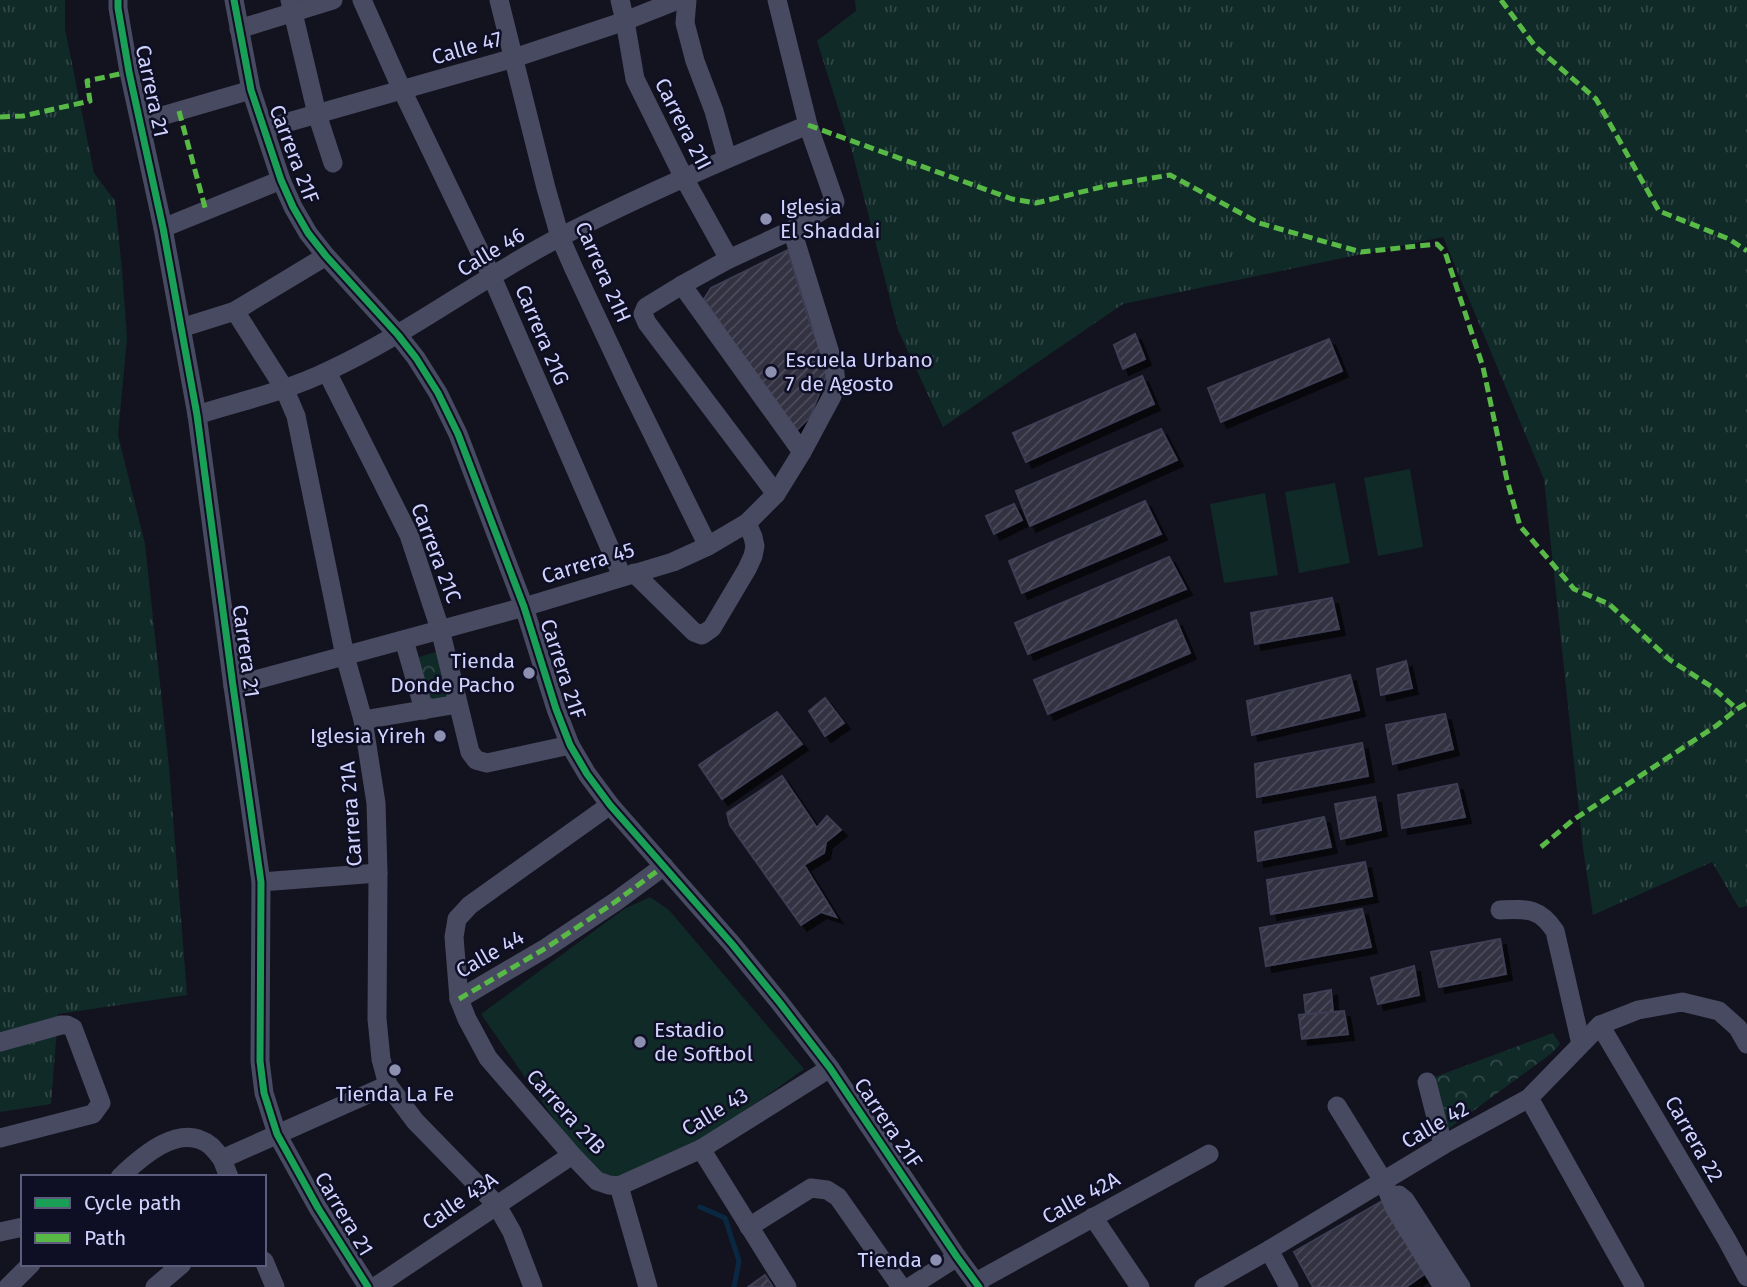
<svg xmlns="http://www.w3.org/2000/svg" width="1747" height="1287" font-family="'Fira Sans',sans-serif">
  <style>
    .grass { fill: url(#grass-tufts) }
    .park { fill: url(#park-crowns) }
    .garden { fill: #102a27 }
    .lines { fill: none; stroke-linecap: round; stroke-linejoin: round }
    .stream { stroke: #0b2842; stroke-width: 5 }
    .building { fill: url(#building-hatch); stroke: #3d3e53; stroke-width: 2; filter: url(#shadow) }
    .minor { stroke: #474a60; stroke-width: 19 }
    .quiet { stroke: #58b947; stroke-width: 5; stroke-dasharray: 10 5; stroke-linecap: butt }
    .cycleway-casing { stroke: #0e0e24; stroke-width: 11 }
    .cycleway { stroke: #1a9f57; stroke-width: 7 }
    .poi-dot { fill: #8e90b1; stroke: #0e0e24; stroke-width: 2.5 }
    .labels { text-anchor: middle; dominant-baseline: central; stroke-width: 5; stroke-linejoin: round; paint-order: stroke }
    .street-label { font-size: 21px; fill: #d1d3ff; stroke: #0e0e24 }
    .poi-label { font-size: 21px; fill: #d1d3ff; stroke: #0e0e24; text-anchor: start }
  </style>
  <defs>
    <pattern id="grass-tufts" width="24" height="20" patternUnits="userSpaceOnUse" patternTransform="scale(1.75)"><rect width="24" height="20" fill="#102a27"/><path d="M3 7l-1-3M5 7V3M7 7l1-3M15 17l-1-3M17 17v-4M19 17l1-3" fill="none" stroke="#324847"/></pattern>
    <pattern id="park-crowns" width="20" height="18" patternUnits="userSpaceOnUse" patternTransform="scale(1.75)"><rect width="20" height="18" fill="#102a27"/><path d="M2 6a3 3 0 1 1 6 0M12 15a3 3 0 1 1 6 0" fill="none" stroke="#324847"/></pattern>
    <pattern id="building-hatch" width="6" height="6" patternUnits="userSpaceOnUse" patternTransform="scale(1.75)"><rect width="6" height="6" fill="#313041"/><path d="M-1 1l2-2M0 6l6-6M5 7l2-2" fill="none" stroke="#4e4d5e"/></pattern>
    <filter id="shadow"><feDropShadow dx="6" dy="6" stdDeviation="0" flood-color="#0009"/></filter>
  </defs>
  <rect width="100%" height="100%" fill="#13131f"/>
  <!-- grass -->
  <g class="grass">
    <path d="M 0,0 L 65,0 L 65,29 L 94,173 L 115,201 L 122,270 L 127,338 L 118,435 L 145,544 L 169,767 L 187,995 L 58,1014 L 51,1104 L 0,1112 Z"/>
    <path d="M 855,0 L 1747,0 L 1747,906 L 1739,908 L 1712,862 L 1593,915 L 1583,848 L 1544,479 L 1443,237 L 1123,304 L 943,427 L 898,330 L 853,155 L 817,41 L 856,11 Z"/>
  </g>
  <!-- park -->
  <g class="park">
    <path d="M 439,651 L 450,704 L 430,708 L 416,658 Z"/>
    <path d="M 1553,1033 L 1560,1044 L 1552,1053 L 1447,1130 L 1435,1077 Z"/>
  </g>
  <!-- garden -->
  <g class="garden">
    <path d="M 1410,469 L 1423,547 L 1378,556 L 1364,478 Z"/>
    <path d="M 1335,483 L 1350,563 L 1299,573 L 1285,492 Z"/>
    <path d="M 1265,493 L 1278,575 L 1224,583 L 1210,504 Z"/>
    <path d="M 650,897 L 669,910 L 804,1069 L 693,1148 L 614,1184 L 593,1175 L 481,1014 L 624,909 Z"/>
  </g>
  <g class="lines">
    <!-- stream -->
    <path class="stream" d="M 700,1207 L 725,1218 L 739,1261 L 734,1287"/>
  </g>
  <!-- building -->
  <g class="building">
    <path d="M 788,250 L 809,321 L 828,371 L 810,417 L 795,432 L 704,299 L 711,288 Z"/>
    <path d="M 1135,334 L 1145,359 L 1123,369 L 1114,345 Z"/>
    <path d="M 1329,339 L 1342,371 L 1221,422 L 1208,388 Z"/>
    <path d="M 1142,376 L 1154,404 L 1026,462 L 1013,433 Z"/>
    <path d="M 1161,429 L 1177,460 L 1030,526 L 1016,491 Z"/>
    <path d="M 1145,501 L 1161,534 L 1022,593 L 1009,561 Z"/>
    <path d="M 1014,504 L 1022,520 L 994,534 L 986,516 Z"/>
    <path d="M 1169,557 L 1186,589 L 1028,654 L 1015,623 Z"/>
    <path d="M 1332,598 L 1339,629 L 1255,644 L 1251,613 Z"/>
    <path d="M 1176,620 L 1190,653 L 1048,714 L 1034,680 Z"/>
    <path d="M 1406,661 L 1412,688 L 1381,695 L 1377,669 Z"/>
    <path d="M 1350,675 L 1359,710 L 1252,735 L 1247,701 Z"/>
    <path d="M 825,698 L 844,723 L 825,736 L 809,711 Z"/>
    <path d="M 777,712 L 802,744 L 722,799 L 699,765 Z"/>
    <path d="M 1445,714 L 1453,749 L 1393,764 L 1386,725 Z"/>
    <path d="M 1362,743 L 1368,776 L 1257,797 L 1255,764 Z"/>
    <path d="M 782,776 L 817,828 L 827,816 L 841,830 L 826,842 L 824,853 L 804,865 L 836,917 L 821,912 L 801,925 L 730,825 L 727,813 Z"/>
    <path d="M 1457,784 L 1465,817 L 1402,828 L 1398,795 Z"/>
    <path d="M 1375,797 L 1381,830 L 1341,839 L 1335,804 Z"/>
    <path d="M 1324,817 L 1331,847 L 1258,861 L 1255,832 Z"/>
    <path d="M 1365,862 L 1372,896 L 1271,914 L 1267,880 Z"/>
    <path d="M 1362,909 L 1371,947 L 1266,966 L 1260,928 Z"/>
    <path d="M 1500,939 L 1506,974 L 1439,987 L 1431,952 Z"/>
    <path d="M 1414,966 L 1419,995 L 1378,1004 L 1371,978 Z"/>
    <path d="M 1331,990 L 1333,1012 L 1306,1014 L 1304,995 Z"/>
    <path d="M 1344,1011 L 1348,1034 L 1302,1039 L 1299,1015 Z"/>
    <path d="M 1382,1201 L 1426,1273 L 1406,1287 L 1313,1287 L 1294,1252 Z"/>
    <path d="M 765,1275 L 773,1287 L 748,1287 Z"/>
  </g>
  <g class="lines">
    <!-- minor -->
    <g class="minor">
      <path d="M 118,0 L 118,8 L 129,72 L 163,228 L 197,415 L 233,686 L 261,882 L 260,1061 L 264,1093 L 277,1134 L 318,1208 L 368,1287"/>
      <path d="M 234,0 L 251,90 L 281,180 L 293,207 L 308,233 L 326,256 L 398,335 L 416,358 L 438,393 L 458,434 L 524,607 L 556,709 L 570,745 L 587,774 L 610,805 L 732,944 L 780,1003 L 830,1068 L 957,1257 L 979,1287"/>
      <path d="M 290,0 L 317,114 L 333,163"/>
      <path d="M 362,0 L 402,90 L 492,277 L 622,576"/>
      <path d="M 499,0 L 546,188 L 560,237 L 574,269 L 627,382 L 708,546"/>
      <path d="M 620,0 L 625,21 L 635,79 L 684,178 L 729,259"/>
      <path d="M 687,0 L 685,23 L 695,61 L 714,111 L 727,158"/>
      <path d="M 239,29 L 333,0"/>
      <path d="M 141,122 L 251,90"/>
      <path d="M 264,129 L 514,58 L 625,21 L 678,0"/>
      <path d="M 163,228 L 281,180"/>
      <path d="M 682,285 L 802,452"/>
      <path d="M 235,311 L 284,388 L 296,416 L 345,656 L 363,720 L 376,803 L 378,873 L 377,1019 L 381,1059 L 388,1085 L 415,1121 L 496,1204 L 512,1232 L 533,1287"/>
      <path d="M 181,328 L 235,311 L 326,256"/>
      <path d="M 327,372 L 409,535 L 440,629 L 470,752 L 476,760 L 487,763 L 570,745"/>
      <path d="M 197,415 C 241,401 287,391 328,371 C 410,333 482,277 562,236 C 642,195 725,159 808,125"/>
      <path d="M 776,494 L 647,323 L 643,314 L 646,307 L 682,285 L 729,259 L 792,230 L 835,202 L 808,125 L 777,0"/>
      <path d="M 634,573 L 694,632 L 702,635 L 712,628 L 747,569 L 753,556 L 755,546 L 753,537 L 747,523"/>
      <path d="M 404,640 L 424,710"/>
      <path d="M 233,686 L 524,607 L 673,562 L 708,546 L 747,523 L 776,494 L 802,452 L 832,396 L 836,382 L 834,366 L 792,230"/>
      <path d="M 363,720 L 458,704"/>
      <path d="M 610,805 L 470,905 L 457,919 L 454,937 L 459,999 L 467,1019 L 488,1058 L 572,1155 L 597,1181 L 609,1185 L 619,1186"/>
      <path d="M 261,882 L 378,873"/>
      <path d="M 1500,910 C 1526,909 1539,907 1555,931 L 1581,1044"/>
      <path d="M 459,999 L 546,948 L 615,902 L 664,866"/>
      <path d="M 1600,1025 L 1727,1240 L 1747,1277"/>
      <path d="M 0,1042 L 61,1025 L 67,1025 L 73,1028 L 101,1103 L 93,1114 L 0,1138"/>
      <path d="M 1427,1082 L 1443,1145"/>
      <path d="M 1529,1098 L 1635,1287"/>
      <path d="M 1337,1106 L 1384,1182 L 1394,1207 L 1443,1287"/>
      <path d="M 701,1149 L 787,1287"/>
      <path d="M 222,1159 L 229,1177"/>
      <path d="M 120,1177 C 142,1156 181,1121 211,1146 C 215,1150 219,1155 222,1159 L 388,1085"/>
      <path d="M 619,1186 L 701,1149 L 830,1068"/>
      <path d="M 619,1186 L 648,1287"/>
      <path d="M 1399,1195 L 1405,1200 L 1461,1287"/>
      <path d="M 1093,1217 L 1140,1287"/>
      <path d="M 749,1227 L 811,1188 L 827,1190 L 838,1197 L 901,1287"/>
      <path d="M 0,1232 L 23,1227"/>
      <path d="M 1269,1250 L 1289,1287"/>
      <path d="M 264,1261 L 275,1287"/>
      <path d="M 976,1282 L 1209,1154"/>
      <path d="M 8,1287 L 31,1264"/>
      <path d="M 155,1287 L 182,1264"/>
      <path d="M 375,1287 L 572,1155"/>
      <path d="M 910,1287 L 957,1257"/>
      <path d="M 1204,1287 L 1269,1250 L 1443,1145 L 1529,1098 L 1600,1025 L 1638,1010 L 1682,1002 L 1719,1011 L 1738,1028 L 1747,1044"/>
    </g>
    <!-- quiet -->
    <g class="quiet">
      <path d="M 1501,0 L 1535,46 L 1596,99 L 1659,211 L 1729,239 L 1747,251"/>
      <path d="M 179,111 L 206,211"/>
      <path d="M 0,117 L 23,116 L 90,101 L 87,81 L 129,72"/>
      <path d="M 808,125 L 1012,199 L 1036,203 L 1110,185 L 1170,175 L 1259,223 L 1361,252 L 1437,244 L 1445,252 L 1483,367 L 1507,480 L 1520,526 L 1574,589 L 1609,604 L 1670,660 L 1712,687 L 1737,709"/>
      <path d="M 1541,847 L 1573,820 L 1716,726 L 1737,709 L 1747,703"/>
      <path d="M 459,999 L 546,948 L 615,902 L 664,866"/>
    </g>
    <defs>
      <g id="cycleway">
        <path d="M 118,0 L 118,8 L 129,72 L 163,228 L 197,415 L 233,686 L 261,882 L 260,1061 L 264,1093 L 277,1134 L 318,1208 L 368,1287"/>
        <path d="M 234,0 L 251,90 L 281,180 L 293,207 L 308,233 L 326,256 L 398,335 L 416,358 L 438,393 L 458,434 L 524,607 L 556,709 L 570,745 L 587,774 L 610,805 L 732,944 L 780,1003 L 830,1068 L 957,1257 L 979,1287"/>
      </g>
    </defs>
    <!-- cycleway casing -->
    <use href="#cycleway" class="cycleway-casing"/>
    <!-- cycleway -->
    <use href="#cycleway" class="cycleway"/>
  </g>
  <!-- markers -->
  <g class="poi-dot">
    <circle cx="766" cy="219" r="7"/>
    <circle cx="771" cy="372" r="7"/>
    <circle cx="529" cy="673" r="7"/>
    <circle cx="440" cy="736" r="7"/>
    <circle cx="640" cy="1042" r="7"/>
    <circle cx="395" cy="1070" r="7"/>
    <circle cx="936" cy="1260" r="7"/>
  </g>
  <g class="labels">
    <!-- street labels -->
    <g class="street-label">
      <text transform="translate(467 48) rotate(-16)">Calle 47</text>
      <text transform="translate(152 91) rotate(78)">Carrera 21</text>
      <text transform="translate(683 124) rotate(63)">Carrera 21I</text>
      <text transform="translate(294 154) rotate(69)">Carrera 21F</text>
      <text transform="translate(491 252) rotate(-31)">Calle 46</text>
      <text transform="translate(603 272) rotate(66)">Carrera 21H</text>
      <text transform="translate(542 335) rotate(67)">Carrera 21G</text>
      <text transform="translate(436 553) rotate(69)">Carrera 21C</text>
      <text transform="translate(588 563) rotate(-17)">Carrera 45</text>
      <text transform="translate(246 651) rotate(82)">Carrera 21</text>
      <text transform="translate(563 669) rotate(72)">Carrera 21F</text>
      <text transform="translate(351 814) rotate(-94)">Carrera 21A</text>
      <text transform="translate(490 954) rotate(-30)">Calle 44</text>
      <text transform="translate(566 1112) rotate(48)">Carrera 21B</text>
      <text transform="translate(715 1112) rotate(-31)">Calle 43</text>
      <text transform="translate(888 1123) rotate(56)">Carrera 21F</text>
      <text transform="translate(1435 1125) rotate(-30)">Calle 42</text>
      <text transform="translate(1694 1139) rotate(60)">Carrera 22</text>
      <text transform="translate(1081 1198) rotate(-29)">Calle 42A</text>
      <text transform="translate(460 1201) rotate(-34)">Calle 43A</text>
      <text transform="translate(344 1214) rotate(59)">Carrera 21</text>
    </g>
    <!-- poi labels -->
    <g class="poi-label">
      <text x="780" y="207">Iglesia<tspan x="780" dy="24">El Shaddai</tspan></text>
      <text x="785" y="360">Escuela Urbano<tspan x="785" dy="24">7 de Agosto</tspan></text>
      <text x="515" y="661" text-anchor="end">Tienda<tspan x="515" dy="24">Donde Pacho</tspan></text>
      <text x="426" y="736" text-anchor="end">Iglesia Yireh</text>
      <text x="654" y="1030">Estadio<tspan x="654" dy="24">de Softbol</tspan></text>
      <text x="395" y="1094" text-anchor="middle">Tienda La Fe</text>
      <text x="922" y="1260" text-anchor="end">Tienda</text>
    </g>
  </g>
  <!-- legend -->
  <rect x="21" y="1175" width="245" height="91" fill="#0e0e24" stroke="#5c5d7c" stroke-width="2"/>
  <rect x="35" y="1198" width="35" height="10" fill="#1a9f57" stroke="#5c5d7c" stroke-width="2"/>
  <text x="84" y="1210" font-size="21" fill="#d1d3ff">Cycle path</text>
  <rect x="35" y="1233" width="35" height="10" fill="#58b947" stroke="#5c5d7c" stroke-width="2"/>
  <text x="84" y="1245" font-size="21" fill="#d1d3ff">Path</text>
</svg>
